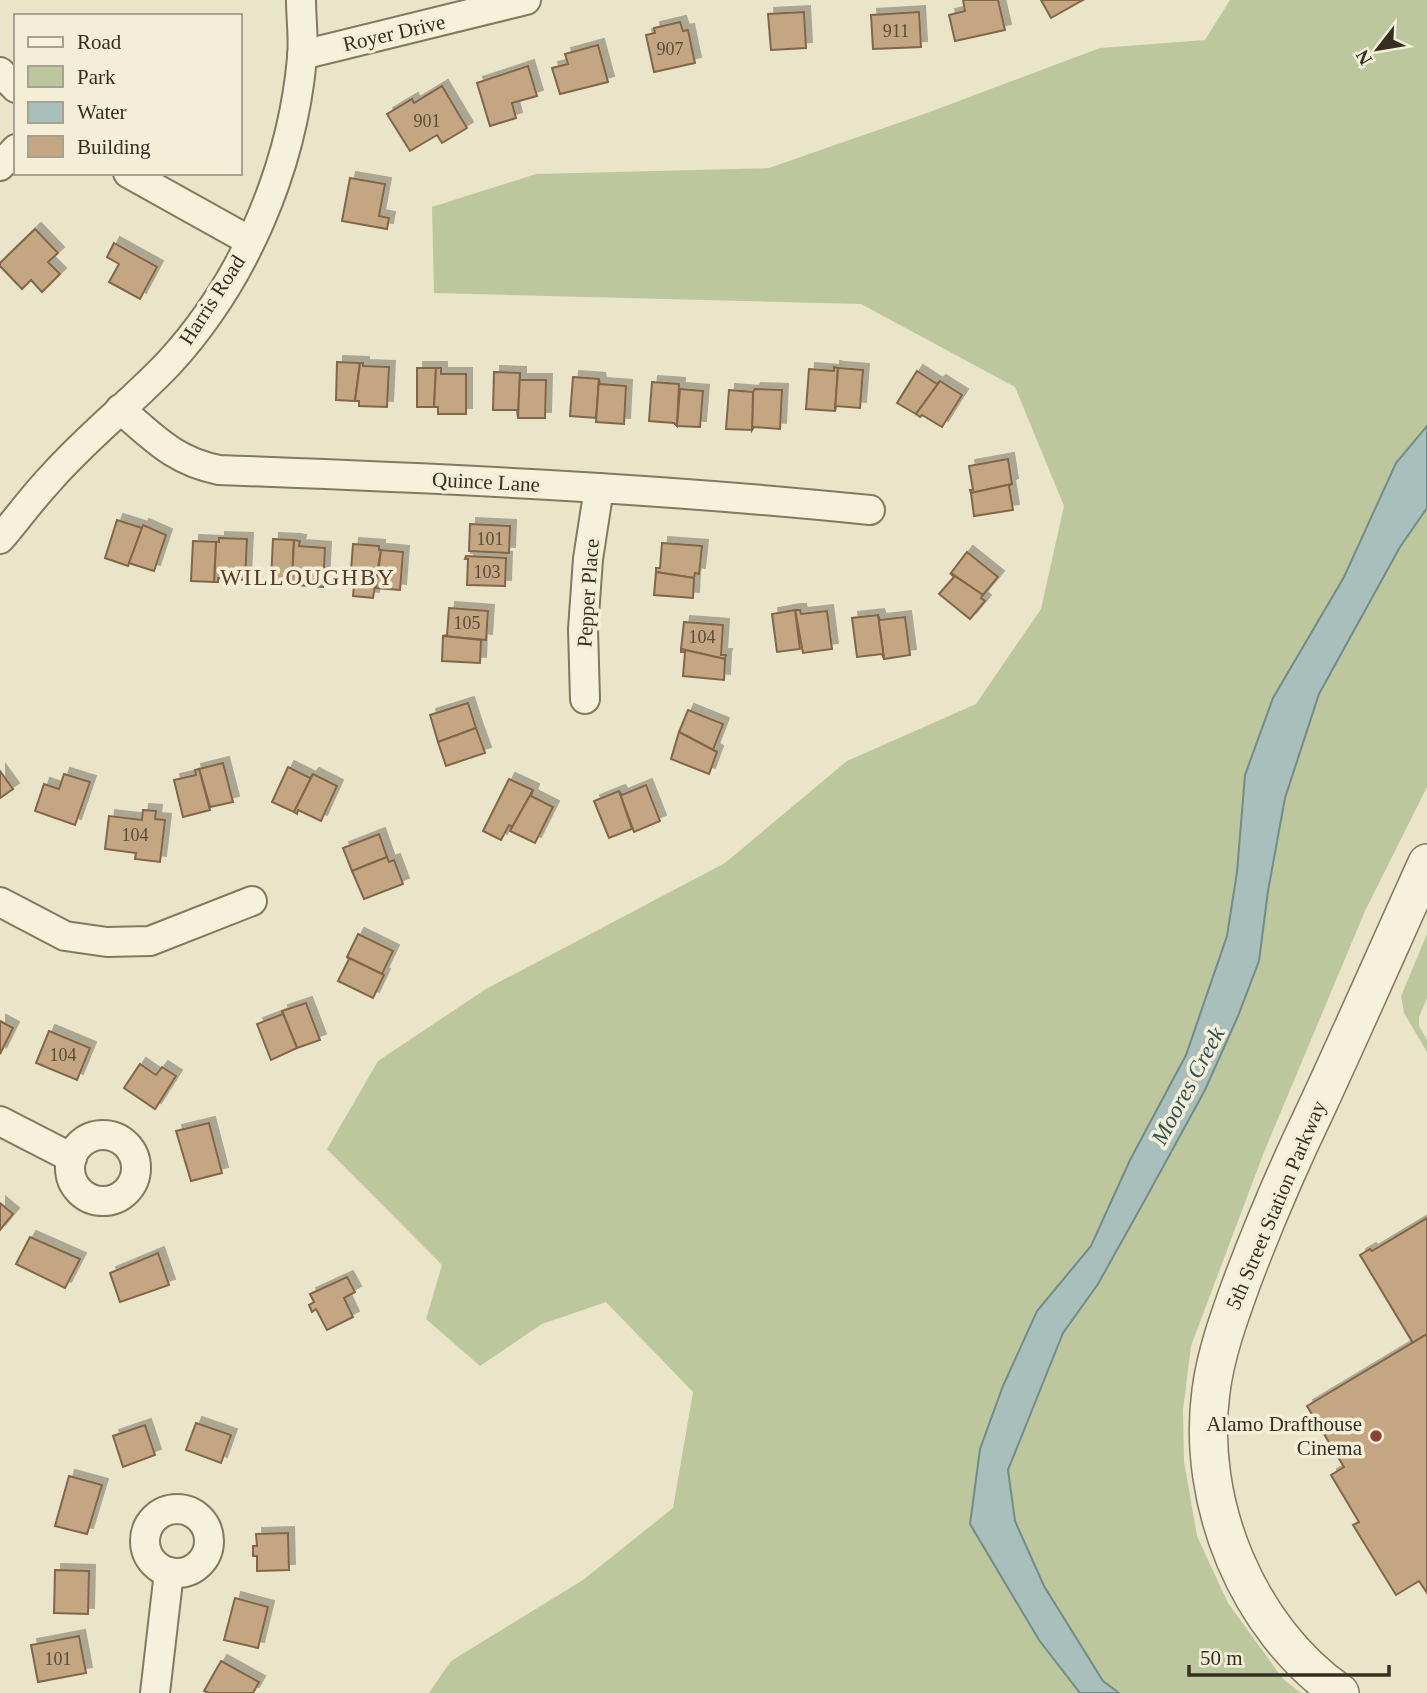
<svg xmlns="http://www.w3.org/2000/svg" width="1427" height="1693" font-family="Georgia,serif">
  <style>
    .green { fill: #bdc79e }
    .water { fill: #a9bfbb; stroke: #718c89; stroke-width: 2 }
    .building { fill: #c4a683; stroke: #816648; stroke-width: 2; filter: url(#shadow) }
    .lines { fill: none; stroke-linecap: round; stroke-linejoin: round }
    .minor-casing { stroke: #847860; stroke-width: 32 }
    .tertiary-casing { stroke: #847860; stroke-width: 40 }
    .minor { stroke: #f5f1dc; stroke-width: 28 }
    .tertiary { stroke: #f5f1dc; stroke-width: 37 }
    .poi-dot { fill: #8d4136; stroke: #f2eed8; stroke-width: 2.5 }
    .labels { text-anchor: middle; dominant-baseline: central; stroke-width: 7; stroke-linejoin: round; paint-order: stroke }
    .number-label { font-size: 18px; fill: #5a4c3a }
    .street-label { font-size: 21px; fill: #372e22; stroke: #f2eed8 }
    .poi-label { font-size: 21px; fill: #372e22; stroke: #f2eed8; text-anchor: end }
    .neighbourhood-label { font-size: 23px; letter-spacing: 2px; fill: #5e3926; stroke: #f2eed8 }
    .water-label { font-size: 23px; font-style: italic; fill: #335255; stroke: #f2eed8 }
  </style>
  <defs>
    <filter id="shadow"><feDropShadow dx="6" dy="-6" stdDeviation="0" flood-color="#0004"/></filter>
  </defs>
  <rect width="100%" height="100%" fill="#eae4c9"/>
  <!-- green -->
  <g class="green">
    <path d="M 1230,0 L 1427,0 L 1427,426 L 1396,463 L 1344,577 L 1237,872 L 1227,936 L 1186,1055 L 1130,1160 L 1091,1246 L 1037,1311 L 970,1524 L 1039,1640 L 1080,1693 L 429,1693 L 451,1661 L 583,1580 L 673,1508 L 693,1392 L 606,1302 L 542,1324 L 480,1366 L 426,1319 L 442,1265 L 327,1149 L 378,1061 L 486,989 L 725,863 L 847,761 L 976,704 L 1041,609 L 1064,506 L 1015,387 L 861,304 L 434,293 L 432,207 L 536,174 L 769,168 L 927,113 L 1100,48 L 1205,40 Z"/>
    <path d="M 1427,508 L 1427,787 L 1365,911 L 1264,1152 L 1191,1346 L 1183,1410 L 1184,1461 L 1197,1536 L 1228,1603 L 1283,1679 L 1301,1693 L 1119,1693 L 1103,1681 L 1044,1586 L 1015,1521 L 1008,1470 L 1063,1333 L 1098,1284 L 1146,1198 L 1205,1090 L 1238,1017 L 1259,961 L 1268,891 L 1285,798 L 1319,694 L 1400,547 Z"/>
    <path d="M 1427,934 L 1427,998 L 1419,1017 L 1419,1026 L 1427,1040 L 1427,1052 L 1404,1013 L 1401,996 Z"/>
  </g>
  <!-- water -->
  <path class="water" d="M 1427,426 L 1427,508 L 1400,547 L 1319,694 L 1285,798 L 1268,891 L 1259,961 L 1238,1016 L 1205,1090 L 1146,1198 L 1098,1284 L 1063,1333 L 1008,1470 L 1015,1521 L 1044,1586 L 1103,1681 L 1119,1693 L 1080,1693 L 1039,1640 L 970,1524 L 980,1449 L 1003,1386 L 1037,1311 L 1091,1246 L 1130,1160 L 1186,1055 L 1227,936 L 1237,872 L 1245,775 L 1273,698 L 1344,577 L 1396,463 Z"/>
  <!-- building -->
  <g class="building">
    <path d="M 963,0 L 998,0 L 1005,30 L 955,41 L 949,15 L 965,11 Z"/>
    <path d="M 1041,0 L 1083,0 L 1051,18 Z"/>
    <path d="M 804,12 L 806,48 L 771,50 L 768,14 Z"/>
    <path d="M 919,12 L 921,47 L 873,49 L 871,15 Z"/>
    <path d="M 680,22 L 683,31 L 688,30 L 695,63 L 654,72 L 646,35 L 655,33 L 654,28 Z"/>
    <path d="M 598,45 L 608,82 L 560,94 L 552,68 L 568,64 L 565,54 Z"/>
    <path d="M 528,66 L 537,96 L 512,103 L 516,118 L 490,126 L 477,83 Z"/>
    <path d="M 442,86 L 467,128 L 442,143 L 437,135 L 410,151 L 387,114 L 412,99 L 414,103 Z"/>
    <path d="M 350,178 L 385,184 L 379,216 L 389,218 L 387,229 L 342,221 Z"/>
    <path d="M 35,229 L 58,253 L 48,262 L 60,274 L 42,292 L 31,280 L 22,289 L 0,266 L 0,263 Z"/>
    <path d="M 114,243 L 157,267 L 140,299 L 109,282 L 119,264 L 107,257 Z"/>
    <path d="M 337,362 L 360,363 L 355,401 L 336,400 Z"/>
    <path d="M 360,363 L 363,363 L 363,366 L 389,367 L 387,407 L 359,406 L 359,401 L 355,401 Z"/>
    <path d="M 834,367 L 838,368 L 835,411 L 806,409 L 809,369 L 834,371 Z"/>
    <path d="M 417,368 L 436,368 L 434,407 L 417,407 Z"/>
    <path d="M 436,368 L 441,368 L 441,374 L 466,374 L 466,414 L 438,414 L 438,407 L 434,407 Z"/>
    <path d="M 838,368 L 863,370 L 860,408 L 836,406 L 835,411 Z"/>
    <path d="M 917,371 L 937,384 L 940,381 L 916,414 L 897,403 Z"/>
    <path d="M 494,372 L 520,373 L 518,418 L 517,410 L 493,410 Z"/>
    <path d="M 520,373 L 520,380 L 546,380 L 545,418 L 518,418 Z"/>
    <path d="M 573,377 L 599,379 L 596,418 L 570,416 Z"/>
    <path d="M 599,379 L 600,384 L 626,386 L 624,424 L 596,422 Z"/>
    <path d="M 940,381 L 962,395 L 942,427 L 922,415 L 920,417 L 916,414 Z"/>
    <path d="M 652,382 L 679,384 L 677,426 L 674,423 L 649,421 Z"/>
    <path d="M 680,389 L 703,391 L 700,427 L 677,426 Z"/>
    <path d="M 755,389 L 782,390 L 780,429 L 754,427 L 752,430 L 753,392 Z"/>
    <path d="M 729,390 L 753,392 L 752,430 L 726,429 Z"/>
    <path d="M 1008,459 L 1012,484 L 971,493 L 970,490 L 973,490 L 969,466 Z"/>
    <path d="M 1012,484 L 1009,486 L 1013,510 L 974,516 L 971,493 Z"/>
    <path d="M 117,520 L 142,528 L 128,566 L 105,558 Z"/>
    <path d="M 470,524 L 510,526 L 509,553 L 469,551 Z"/>
    <path d="M 143,525 L 166,535 L 154,571 L 129,563 Z"/>
    <path d="M 219,538 L 247,539 L 245,580 L 218,578 L 218,582 L 214,582 L 216,542 L 219,542 Z"/>
    <path d="M 273,539 L 294,540 L 292,581 L 271,580 Z"/>
    <path d="M 294,540 L 300,541 L 299,546 L 325,548 L 323,587 L 296,585 L 296,581 L 292,581 Z"/>
    <path d="M 193,541 L 216,542 L 214,582 L 191,581 Z"/>
    <path d="M 662,543 L 702,546 L 699,574 L 695,573 L 694,578 L 656,572 L 656,568 L 660,568 Z"/>
    <path d="M 353,544 L 379,546 L 379,550 L 381,550 L 373,598 L 353,596 L 354,585 L 350,584 Z"/>
    <path d="M 381,550 L 403,552 L 400,590 L 376,588 Z"/>
    <path d="M 967,552 L 998,577 L 983,595 L 951,573 Z"/>
    <path d="M 466,556 L 506,558 L 505,586 L 467,585 L 468,559 L 465,559 Z"/>
    <path d="M 656,572 L 694,578 L 693,598 L 654,595 Z"/>
    <path d="M 950,573 L 983,595 L 981,598 L 985,601 L 970,619 L 939,594 L 954,577 Z"/>
    <path d="M 449,608 L 488,611 L 486,640 L 443,636 L 447,635 Z"/>
    <path d="M 795,610 L 800,610 L 801,614 L 827,611 L 832,649 L 803,653 Z"/>
    <path d="M 795,610 L 800,649 L 777,652 L 772,614 Z"/>
    <path d="M 878,615 L 880,620 L 905,617 L 910,655 L 884,659 Z"/>
    <path d="M 878,615 L 884,659 L 882,654 L 857,657 L 852,618 Z"/>
    <path d="M 684,622 L 723,625 L 721,655 L 726,655 L 725,659 L 681,649 Z"/>
    <path d="M 443,636 L 481,640 L 480,663 L 442,661 Z"/>
    <path d="M 681,649 L 725,659 L 724,680 L 683,676 L 685,652 L 681,652 Z"/>
    <path d="M 468,703 L 476,728 L 438,742 L 430,715 Z"/>
    <path d="M 688,710 L 723,724 L 713,750 L 717,752 L 679,732 Z"/>
    <path d="M 476,728 L 485,753 L 446,766 L 438,742 Z"/>
    <path d="M 679,732 L 717,752 L 709,774 L 671,759 Z"/>
    <path d="M 223,763 L 233,802 L 210,807 L 199,769 Z"/>
    <path d="M 288,767 L 310,778 L 313,774 L 294,812 L 272,802 Z"/>
    <path d="M 199,769 L 210,810 L 183,817 L 174,780 L 196,775 L 195,770 Z"/>
    <path d="M 0,771 L 13,789 L 0,798 Z"/>
    <path d="M 64,774 L 90,782 L 75,825 L 35,811 L 44,784 L 59,789 Z"/>
    <path d="M 313,774 L 337,786 L 321,821 L 298,810 L 297,814 L 294,812 Z"/>
    <path d="M 509,779 L 533,790 L 510,831 L 512,826 L 509,825 L 501,840 L 483,831 Z"/>
    <path d="M 646,785 L 660,821 L 634,832 L 619,791 L 622,795 Z"/>
    <path d="M 533,790 L 531,796 L 553,807 L 535,843 L 510,831 Z"/>
    <path d="M 619,791 L 632,829 L 609,838 L 594,801 Z"/>
    <path d="M 143,810 L 156,811 L 155,819 L 165,820 L 160,862 L 135,859 L 136,853 L 105,849 L 109,816 L 142,820 Z"/>
    <path d="M 379,834 L 387,857 L 352,871 L 343,848 Z"/>
    <path d="M 387,857 L 389,862 L 394,860 L 403,884 L 364,899 L 352,871 Z"/>
    <path d="M 358,934 L 393,951 L 382,974 L 347,957 Z"/>
    <path d="M 347,957 L 384,975 L 373,998 L 338,981 L 349,959 Z"/>
    <path d="M 306,1003 L 320,1040 L 297,1048 L 282,1011 Z"/>
    <path d="M 282,1011 L 297,1048 L 271,1060 L 257,1024 L 283,1014 Z"/>
    <path d="M 0,1021 L 13,1028 L 0,1054 Z"/>
    <path d="M 49,1031 L 90,1048 L 77,1080 L 36,1063 Z"/>
    <path d="M 140,1064 L 156,1075 L 162,1067 L 176,1076 L 155,1109 L 124,1088 Z"/>
    <path d="M 209,1123 L 222,1173 L 191,1181 L 176,1131 Z"/>
    <path d="M 0,1203 L 13,1214 L 0,1230 Z"/>
    <path d="M 1427,1218 L 1427,1334 L 1413,1343 L 1360,1255 L 1370,1249 L 1372,1251 Z"/>
    <path d="M 30,1237 L 80,1259 L 65,1288 L 16,1264 Z"/>
    <path d="M 158,1253 L 169,1285 L 120,1302 L 110,1273 Z"/>
    <path d="M 347,1277 L 355,1292 L 344,1298 L 353,1317 L 327,1330 L 316,1309 L 312,1312 L 309,1305 L 314,1302 L 310,1294 Z"/>
    <path d="M 1427,1334 L 1427,1593 L 1419,1581 L 1396,1595 L 1353,1525 L 1359,1522 L 1331,1475 L 1344,1467 L 1307,1406 Z"/>
    <path d="M 196,1423 L 231,1435 L 221,1463 L 186,1450 Z"/>
    <path d="M 145,1425 L 155,1455 L 123,1467 L 113,1436 Z"/>
    <path d="M 69,1476 L 102,1485 L 87,1534 L 55,1526 Z"/>
    <path d="M 288,1533 L 289,1570 L 257,1571 L 257,1556 L 253,1556 L 253,1546 L 257,1546 L 256,1534 Z"/>
    <path d="M 55,1570 L 89,1571 L 88,1614 L 54,1613 Z"/>
    <path d="M 235,1598 L 268,1607 L 258,1648 L 224,1640 Z"/>
    <path d="M 79,1636 L 86,1673 L 38,1682 L 31,1645 Z"/>
    <path d="M 221,1661 L 259,1682 L 253,1693 L 209,1693 L 204,1691 Z"/>
  </g>
  <g class="lines">
    <defs>
      <g id="minor">
        <path d="M 302,55 L 526,0"/>
        <path d="M 0,72 L 16,88"/>
        <path d="M 0,166 L 16,149"/>
        <path d="M 128,173 L 250,241"/>
        <path d="M 120,409 C 154,438 174,461 219,470 C 437,478 654,488 870,510"/>
        <path d="M 0,539 C 17,519 33,497 51,478 C 87,437 131,403 169,363 C 244,281 292,169 302,58 C 304,39 301,19 301,0"/>
        <path d="M 585,699 L 583,629 L 588,559 L 599,488"/>
        <path d="M 0,902 L 65,936 L 107,942 L 150,941 L 252,901"/>
        <path d="M 0,1121 L 72,1158"/>
        <circle cx="103" cy="1168" r="33"/>
        <circle cx="177" cy="1541" r="32"/>
        <path d="M 155,1693 L 169,1572"/>
      </g>
      <path id="tertiary" d="M 1340,1693 C 1247,1628 1196,1502 1211,1391 C 1216,1352 1230,1315 1243,1279 C 1265,1221 1289,1165 1316,1109 C 1354,1027 1390,945 1427,863"/>
    </defs>
    <!-- minor casing -->
    <use href="#minor" class="minor-casing"/>
    <!-- tertiary casing -->
    <use href="#tertiary" class="tertiary-casing"/>
    <!-- minor -->
    <use href="#minor" class="minor"/>
    <!-- tertiary -->
    <use href="#tertiary" class="tertiary"/>
  </g>
  <!-- markers -->
  <circle class="poi-dot" cx="1376" cy="1436" r="7"/>
  <g class="labels">
    <!-- number labels -->
    <g class="number-label">
      <text x="896" y="31">911</text>
      <text x="670" y="49">907</text>
      <text x="427" y="121">901</text>
      <text x="490" y="539">101</text>
      <text x="487" y="572">103</text>
      <text x="467" y="623">105</text>
      <text x="702" y="637">104</text>
      <text x="135" y="835">104</text>
      <text x="63" y="1055">104</text>
      <text x="58" y="1659">101</text>
    </g>
    <!-- street labels -->
    <g class="street-label">
      <text transform="translate(394 33) rotate(-13)">Royer Drive</text>
      <text transform="translate(212 300) rotate(-57)">Harris Road</text>
      <text transform="translate(486 482) rotate(3)">Quince Lane</text>
      <text transform="translate(588 593) rotate(-86)">Pepper Place</text>
      <text transform="translate(1276 1205) rotate(-67)">5th Street Station Parkway</text>
    </g>
    <!-- poi labels -->
    <g class="poi-label">
      <text x="1362" y="1424">Alamo Drafthouse<tspan x="1362" dy="24">Cinema</tspan></text>
    </g>
    <!-- neighbourhood labels -->
    <g class="neighbourhood-label">
      <text x="308" y="577">WILLOUGHBY</text>
    </g>
    <!-- water labels -->
    <g class="water-label">
      <text transform="translate(1188 1086) rotate(-62)">Moores Creek</text>
    </g>
  </g>
  <!-- legend -->
  <rect x="14" y="14" width="228" height="161" fill="#f2eed8" stroke="#a7a18f" stroke-width="2"/>
  <rect x="28" y="37" width="35" height="10" fill="#f5f1dc" stroke="#a7a18f" stroke-width="2"/>
  <text x="77" y="49" font-size="21" fill="#372e22">Road</text>
  <rect x="28" y="66" width="35" height="21" fill="#bdc79e" stroke="#a7a18f" stroke-width="2"/>
  <text x="77" y="84" font-size="21" fill="#372e22">Park</text>
  <rect x="28" y="102" width="35" height="21" fill="#a9bfbb" stroke="#a7a18f" stroke-width="2"/>
  <text x="77" y="119" font-size="21" fill="#372e22">Water</text>
  <rect x="28" y="136" width="35" height="21" fill="#c4a683" stroke="#a7a18f" stroke-width="2"/>
  <text x="77" y="154" font-size="21" fill="#372e22">Building</text>
  <!-- north arrow -->
  <g transform="translate(1378 49) rotate(239)" stroke="#f2eed8" stroke-width="5" paint-order="stroke">
  <path d="M0-5L12 26L0 18L-12 26Z" fill="#372e22"/>
  <text y="-10" font-size="19" font-weight="bold" text-anchor="middle" fill="#372e22">N</text>
  </g>
  <!-- scale -->
  <path d="M1189 1665v10h200v-10" fill="none" stroke="#372e22" stroke-width="3.5"/>
  <text x="1200" y="1665" font-size="21" fill="#372e22" stroke="#f2eed8" stroke-width="5" paint-order="stroke">50 m</text>
</svg>
